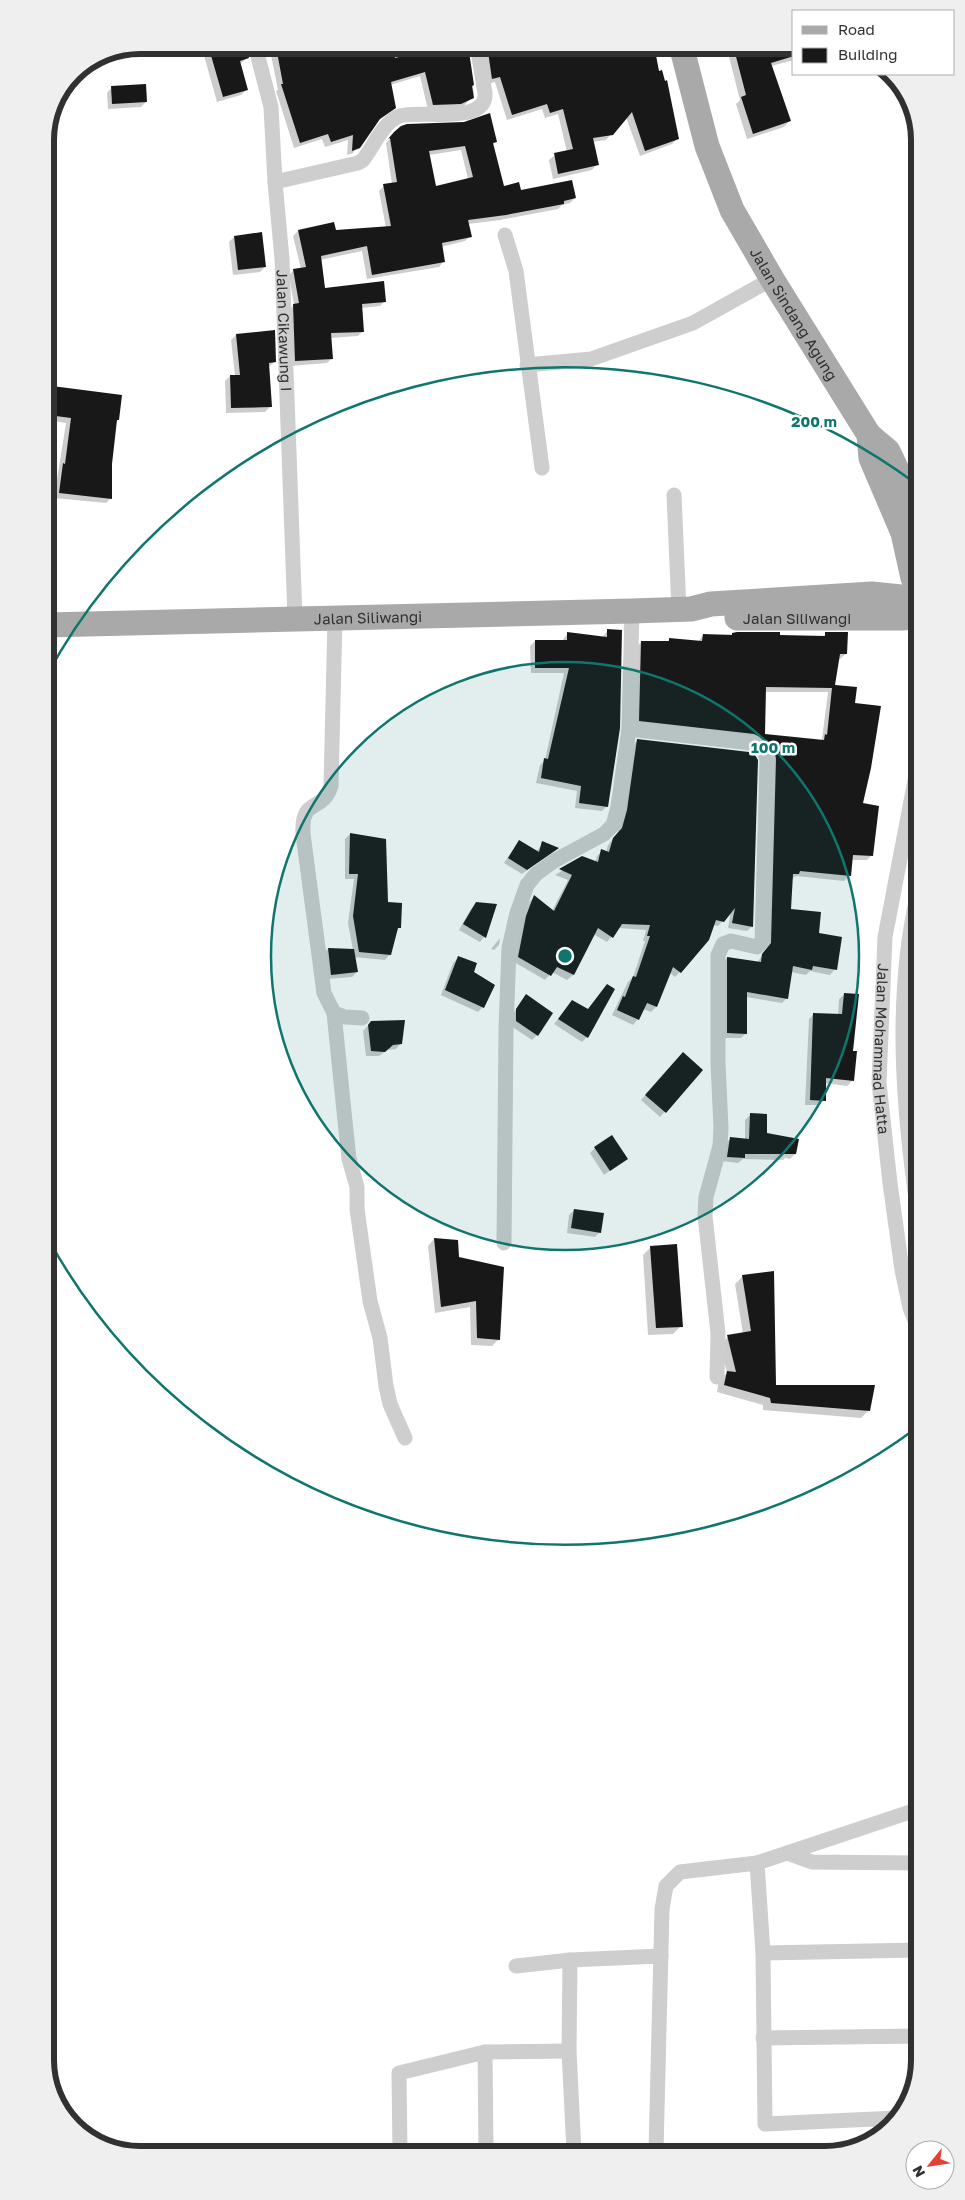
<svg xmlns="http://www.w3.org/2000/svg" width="965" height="2200" font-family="'Golos Text',sans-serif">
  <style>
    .shadow { fill: #0003; fill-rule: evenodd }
    .building { fill: #181818; fill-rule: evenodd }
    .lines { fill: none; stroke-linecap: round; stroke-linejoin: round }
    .street { stroke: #cecece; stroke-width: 15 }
    .primary { stroke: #a9a9a9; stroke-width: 25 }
    .ring { fill: none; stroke: #0f766e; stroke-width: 2.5 }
    .labels { text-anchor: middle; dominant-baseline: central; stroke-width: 5; stroke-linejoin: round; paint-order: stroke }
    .street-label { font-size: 15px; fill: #313131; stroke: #fff }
    .rim { fill: none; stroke: #313131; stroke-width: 6 }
    .centre { fill: #0f766e; stroke: #fff; stroke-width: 2.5 }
    .ring-label { font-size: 15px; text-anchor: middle; font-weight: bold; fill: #0f766e; stroke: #fff; stroke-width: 5; stroke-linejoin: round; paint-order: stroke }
  </style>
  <rect width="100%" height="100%" fill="#fff"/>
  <!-- shadow -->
  <g class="shadow">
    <path d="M 201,45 L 245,45 L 247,58 L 240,64 L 247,89 L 241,95 L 217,102 Z"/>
    <path d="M 256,45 L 467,45 L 474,94 L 463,107 L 428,110 L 420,76 L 390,85 L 395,107 L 376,122 L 353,153 L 347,155 L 348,140 L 325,147 L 322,139 L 294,148 L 276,91 L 278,90 L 271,55 L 261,58 Z"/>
    <path d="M 479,45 L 626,45 L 658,73 L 678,138 L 672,144 L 640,156 L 626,117 L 606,140 L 592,142 L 597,164 L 592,170 L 553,179 L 549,160 L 555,155 L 567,152 L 558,114 L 545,118 L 542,109 L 507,120 L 495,82 L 487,84 Z"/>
    <path d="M 726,45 L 794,45 L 794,60 L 771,66 L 789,121 L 784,127 L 747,139 L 736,104 L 740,100 Z"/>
    <path d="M 112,87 L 146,102 L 141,107 L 108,109 L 107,93 Z"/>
    <path d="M 401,127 L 496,142 L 492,145 L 503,187 L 575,198 L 570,203 L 562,205 L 558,209 L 500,220 L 468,224 L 470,236 L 465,241 L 441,247 L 444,261 L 439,267 L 367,279 L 362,251 L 320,260 L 323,289 L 385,301 L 380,306 L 361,308 L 363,331 L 358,336 L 330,338 L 332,358 L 327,363 L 290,366 L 288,311 L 294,305 L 289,275 L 294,270 L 301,269 L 293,236 L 298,231 L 333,223 L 335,231 L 386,228 L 379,191 L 384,186 L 392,184 L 386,143 ZM 461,150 L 468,179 L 435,188 L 429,155 Z"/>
    <path d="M 234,237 L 265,267 L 260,272 L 233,275 L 229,242 Z"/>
    <path d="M 236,335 L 275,362 L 268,367 L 270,407 L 265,412 L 226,413 L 225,381 L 230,376 L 235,376 L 231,340 Z"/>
    <path d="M 53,388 L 118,420 L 115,423 L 111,464 L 111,498 L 106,503 L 54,498 L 66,423 L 46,420 L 48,393 Z"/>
    <path d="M 607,631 L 607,806 L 602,811 L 575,808 L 577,791 L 536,783 L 540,765 L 545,760 L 564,673 L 531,673 L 530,646 L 535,641 L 562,641 L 568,633 L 602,638 Z"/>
    <path d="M 779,634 L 779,636 L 822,637 L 826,634 L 846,654 L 840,659 L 838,659 L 834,686 L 854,704 L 862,804 L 872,855 L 867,860 L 851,860 L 849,876 L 844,881 L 796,876 L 792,879 L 790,910 L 818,934 L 835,969 L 830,975 L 810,971 L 806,975 L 791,972 L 787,998 L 782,1003 L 746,997 L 746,1033 L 741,1038 L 723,1038 L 723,962 L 728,957 L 757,963 L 767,948 L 772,765 L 763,746 L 634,725 L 636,648 L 641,642 L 667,642 L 670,639 L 698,642 L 703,635 ZM 765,692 L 828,692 L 822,739 L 821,741 L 763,735 Z"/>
    <path d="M 637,741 L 752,926 L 747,931 L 728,928 L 731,911 L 718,926 L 713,925 L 708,940 L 680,972 L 675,977 L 670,973 L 656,1007 L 651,1012 L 643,1009 L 638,1019 L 633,1025 L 612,1015 L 628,982 L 633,977 L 645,941 L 643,941 L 646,930 L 618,928 L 607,942 L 593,934 L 573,975 L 567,980 L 552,972 L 545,980 L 514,962 L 521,922 L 529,902 L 534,897 L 552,911 L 568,880 L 555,875 L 582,858 L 595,862 L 597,856 L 602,851 L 606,852 L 608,845 L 617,834 L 622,816 L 632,746 Z"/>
    <path d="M 350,834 L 400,927 L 396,931 L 390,954 L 385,960 L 354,957 L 357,972 L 352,977 L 326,979 L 323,954 L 328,949 L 353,950 L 348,923 L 354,879 L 345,879 L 345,839 Z"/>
    <path d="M 519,841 L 536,852 L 543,843 L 553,852 L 522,874 L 504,863 Z"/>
    <path d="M 476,904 L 484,937 L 480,942 L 459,930 L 471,909 Z"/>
    <path d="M 500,938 L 499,945 L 494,950 L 491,949 Z"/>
    <path d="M 458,958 L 472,973 L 483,1007 L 478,1012 L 441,995 L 453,963 Z"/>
    <path d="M 845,994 L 852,1052 L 852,1081 L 847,1086 L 825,1083 L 824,1100 L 819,1105 L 805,1105 L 809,1019 L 814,1014 L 838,1015 L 839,999 Z"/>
    <path d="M 526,996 L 537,1035 L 532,1040 L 511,1026 L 512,1015 Z"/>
    <path d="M 572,1002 L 587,1037 L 582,1042 L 554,1024 Z"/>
    <path d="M 371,1022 L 401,1043 L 396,1049 L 387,1050 L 379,1056 L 366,1056 L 363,1031 Z"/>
    <path d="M 678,1059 L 702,1070 L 660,1117 L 641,1100 Z"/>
    <path d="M 751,1114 L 765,1134 L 795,1154 L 790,1159 L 785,1158 L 783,1160 L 743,1159 L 738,1163 L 722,1161 L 725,1144 L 730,1139 L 745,1140 L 745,1120 Z"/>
    <path d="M 595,1148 L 626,1159 L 604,1175 L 590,1153 Z"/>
    <path d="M 574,1210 L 600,1232 L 595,1237 L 567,1233 L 569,1215 Z"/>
    <path d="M 434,1239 L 458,1258 L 499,1339 L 492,1346 L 471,1345 L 470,1307 L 435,1313 L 428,1246 Z"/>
    <path d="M 651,1247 L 681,1326 L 673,1334 L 648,1335 L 643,1255 Z"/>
    <path d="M 743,1276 L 775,1387 L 868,1411 L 861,1418 L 763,1410 L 763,1405 L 717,1392 L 719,1380 L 727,1373 L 720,1344 L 728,1337 L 743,1334 L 735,1284 Z"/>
  </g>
  <!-- building -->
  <g class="building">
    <path d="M 214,45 L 246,45 L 249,58 L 240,61 L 248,90 L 223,97 L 210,52 L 215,50 Z"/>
    <path d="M 265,45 L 278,45 L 279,50 L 267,53 Z"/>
    <path d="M 314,45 L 391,45 L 395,58 L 450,45 L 468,45 L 474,85 L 472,86 L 474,98 L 461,104 L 433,105 L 425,72 L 391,82 L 396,108 L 380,119 L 360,148 L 352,151 L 353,135 L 331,142 L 328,134 L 300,143 L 281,84 L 283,84 L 277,52 Z"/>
    <path d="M 487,45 L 654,45 L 659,71 L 662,70 L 665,81 L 667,80 L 679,139 L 645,151 L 632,112 L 613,135 L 593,138 L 599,165 L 558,174 L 554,153 L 573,149 L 563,109 L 550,113 L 547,104 L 512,115 L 500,77 L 492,79 Z"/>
    <path d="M 733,45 L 794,45 L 794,56 L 771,63 L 791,121 L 753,134 L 741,97 L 746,95 Z"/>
    <path d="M 146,84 L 147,102 L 112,104 L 111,86 Z"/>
    <path d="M 490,113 L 497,142 L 493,143 L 504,186 L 519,182 L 521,190 L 572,180 L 576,198 L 564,201 L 564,204 L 506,215 L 468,220 L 472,237 L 442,243 L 445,262 L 372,275 L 367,246 L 321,256 L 325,288 L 384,281 L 386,302 L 362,304 L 364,332 L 331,333 L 333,359 L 295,361 L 293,304 L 299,303 L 293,269 L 306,267 L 298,230 L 334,222 L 336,230 L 391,226 L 383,184 L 397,182 L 390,138 L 388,139 L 394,132 L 401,126 L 407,124 L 464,122 ZM 465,146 L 473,177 L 436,186 L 429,151 Z"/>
    <path d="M 262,232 L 266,267 L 238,270 L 234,236 Z"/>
    <path d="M 275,330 L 276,362 L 269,363 L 272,407 L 231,408 L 230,375 L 240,375 L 236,334 Z"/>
    <path d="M 52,386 L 122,395 L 119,420 L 117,420 L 112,464 L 112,499 L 59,493 L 63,463 L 65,464 L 71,418 L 48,415 Z"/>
    <path d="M 607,629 L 622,630 L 620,728 L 608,807 L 579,803 L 581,786 L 541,778 L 544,758 L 548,759 L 569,668 L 535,668 L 535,640 L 567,640 L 567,632 L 607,637 Z"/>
    <path d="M 737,632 L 780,632 L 780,635 L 825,636 L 825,632 L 848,632 L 847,654 L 840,654 L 835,685 L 857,687 L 855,703 L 881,706 L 871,768 L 863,803 L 879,806 L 873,856 L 853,855 L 851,876 L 800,871 L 799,874 L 793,874 L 791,909 L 821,912 L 819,933 L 842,937 L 837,970 L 813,966 L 812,970 L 793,966 L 788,999 L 747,992 L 747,1034 L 727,1033 L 727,957 L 761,962 L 762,954 L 771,943 L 776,759 L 775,753 L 768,741 L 754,734 L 639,721 L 641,641 L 669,641 L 669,638 L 702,641 L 703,634 L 732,635 L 732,633 ZM 766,687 L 832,688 L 827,735 L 825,734 L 824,740 L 765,734 Z"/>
    <path d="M 637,739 L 749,752 L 755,755 L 758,760 L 753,927 L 732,923 L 735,908 L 724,922 L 716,920 L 709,940 L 681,973 L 673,967 L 657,1007 L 647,1003 L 639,1020 L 617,1010 L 623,996 L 625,997 L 633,976 L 636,977 L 650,936 L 647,936 L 650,925 L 622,924 L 613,938 L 598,928 L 574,975 L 557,967 L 551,976 L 518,957 L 526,916 L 534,895 L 554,911 L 572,875 L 559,869 L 582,856 L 598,862 L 601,849 L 609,852 L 613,838 L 622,828 L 627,810 Z"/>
    <path d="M 350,833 L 386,839 L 388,902 L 402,903 L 401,928 L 398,928 L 391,955 L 359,952 L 353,916 L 358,874 L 349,874 Z"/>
    <path d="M 519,840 L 539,852 L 542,841 L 559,848 L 527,870 L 508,858 Z"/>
    <path d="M 476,902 L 497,904 L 486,938 L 463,924 Z"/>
    <path d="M 328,948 L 354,949 L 358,972 L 331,975 Z"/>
    <path d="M 458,956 L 477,963 L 474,972 L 495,985 L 484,1008 L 445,990 Z"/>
    <path d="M 607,984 L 615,989 L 588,1038 L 558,1019 L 572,1000 L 588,1009 Z"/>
    <path d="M 844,993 L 859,994 L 853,1051 L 857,1051 L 854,1081 L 826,1078 L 826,1101 L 810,1100 L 813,1013 L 842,1014 Z"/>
    <path d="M 526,994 L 553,1013 L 538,1036 L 516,1021 L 516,1009 Z"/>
    <path d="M 405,1020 L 402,1044 L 393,1045 L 385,1052 L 371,1051 L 368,1025 L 371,1021 Z"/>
    <path d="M 683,1052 L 703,1070 L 666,1113 L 645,1095 Z"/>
    <path d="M 750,1113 L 767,1114 L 767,1133 L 799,1139 L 796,1154 L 745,1154 L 745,1158 L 727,1157 L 730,1137 L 749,1139 Z"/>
    <path d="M 612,1135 L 628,1159 L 610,1171 L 594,1147 Z"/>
    <path d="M 574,1209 L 604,1213 L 601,1233 L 571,1228 Z"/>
    <path d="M 434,1238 L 458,1240 L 459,1257 L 504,1267 L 500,1340 L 477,1338 L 476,1301 L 441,1307 Z"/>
    <path d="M 677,1244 L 683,1327 L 656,1328 L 650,1246 Z"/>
    <path d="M 774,1271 L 776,1385 L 875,1385 L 870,1411 L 771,1403 L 770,1398 L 724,1385 L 727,1371 L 736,1372 L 727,1335 L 751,1331 L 742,1275 Z"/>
  </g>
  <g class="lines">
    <!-- street -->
    <g class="street">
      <path id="s1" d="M 255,45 L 271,107 L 275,182 L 282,259 L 295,618"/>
      <path d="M 275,182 L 358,163 L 363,160 C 373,147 382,125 397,117 C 415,108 487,127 485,93 L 477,45"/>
      <path d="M 505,235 L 516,271 L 542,468"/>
      <path d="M 527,365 L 591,359 L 693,323 L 772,279"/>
      <path d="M 674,495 L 679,610"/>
      <path d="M 335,618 L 331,786 C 322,814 301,796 303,834 L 324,993 L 334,1013 L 345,1017 L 362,1018"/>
      <path d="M 629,729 L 751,743 C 761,746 764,749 767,759 L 762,942 L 757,947 L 731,941 L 723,944 L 718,955 L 718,1063 L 721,1128 L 720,1146 L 706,1197 L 705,1216 L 718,1333 L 717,1377"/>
      <path id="s2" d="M 917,770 L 885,937 L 879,1083 L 890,1183 L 902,1270 L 910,1308 L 918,1328"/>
      <path d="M 917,897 C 894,999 903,1110 918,1213"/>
      <path d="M 334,1013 L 345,1121 L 349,1159 L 357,1187 L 357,1209 L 370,1301 L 380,1338 L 386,1386 L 390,1404 L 405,1438"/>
      <path d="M 504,1243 L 506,1029 L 509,948 L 517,913 L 527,885 L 536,874 L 554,861 L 604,834 L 613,825 L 618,807 L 629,729 L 632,611"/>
      <path d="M 787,1853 L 812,1862 L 919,1863"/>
      <path d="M 763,1953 L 920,1950"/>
      <path d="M 516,1966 L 570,1960"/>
      <path d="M 763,2038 L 920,2036"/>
      <path d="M 485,2052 L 486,2152"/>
      <path d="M 897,2118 L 765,2124 L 763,1953 L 757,1863 L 919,1809"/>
      <path d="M 656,2151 L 662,1909 L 666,1886 L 680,1872 L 757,1863"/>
      <path d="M 574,2152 L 569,2051 L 570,1960 L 661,1956"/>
      <path d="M 400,2153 L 399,2073 L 485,2052 L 569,2051"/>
    </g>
    <!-- primary -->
    <g class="primary">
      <path id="s3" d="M 681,45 L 707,146 L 732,210 L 772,279 L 869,435 L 871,458 L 903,533 L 913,578"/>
      <path d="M 869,435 L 888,451 L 916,510"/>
      <path id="s4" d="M 737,618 L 904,618"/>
      <path id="s5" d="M 46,625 L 632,611 L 691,609 L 711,604 L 872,594 L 901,597"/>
    </g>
  </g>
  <!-- distance rings -->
  <circle cx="565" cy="956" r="294" fill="#0f766e" fill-opacity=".12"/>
  <g class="ring">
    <circle cx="565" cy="956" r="294"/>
    <path d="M915 1429A589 589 0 0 1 50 1242M47 675A589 589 0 0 1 915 483"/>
  </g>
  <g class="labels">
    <!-- street labels -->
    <g class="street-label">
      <text stroke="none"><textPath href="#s3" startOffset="294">Jalan Sindang Agung</textPath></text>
      <text stroke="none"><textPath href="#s1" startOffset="288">Jalan Cikawung I</textPath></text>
      <text stroke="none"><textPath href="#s5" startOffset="322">Jalan Siliwangi</textPath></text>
      <text stroke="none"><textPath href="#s4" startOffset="60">Jalan Siliwangi</textPath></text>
      <text stroke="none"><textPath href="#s2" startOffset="282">Jalan Mohammad Hatta</textPath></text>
    </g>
  </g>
  <!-- crop -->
  <path d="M0 0H965V2200H0ZM140 54H825A86 86 0 0 1 911 140V2060A86 86 0 0 1 825 2146H140A86 86 0 0 1 54 2060V140A86 86 0 0 1 140 54Z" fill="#efefef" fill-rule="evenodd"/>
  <path class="rim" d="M140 54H825A86 86 0 0 1 911 140V2060A86 86 0 0 1 825 2146H140A86 86 0 0 1 54 2060V140A86 86 0 0 1 140 54Z"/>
  <circle cx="565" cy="956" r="8" class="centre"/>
  <g class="ring-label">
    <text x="814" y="427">200 m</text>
    <text x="773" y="753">100 m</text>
  </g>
  <!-- legend -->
  <rect x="792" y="10" width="162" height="65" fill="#ffffff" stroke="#adadad"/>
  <rect x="802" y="26" width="25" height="8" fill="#a9a9a9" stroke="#adadad"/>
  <text x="838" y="35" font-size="15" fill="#313131">Road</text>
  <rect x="802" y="48" width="25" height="15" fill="#181818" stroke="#adadad"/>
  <text x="838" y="60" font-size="15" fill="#313131">Building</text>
  <!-- north arrow -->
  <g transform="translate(930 2165) rotate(240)"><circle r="24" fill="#ffffff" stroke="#adadad"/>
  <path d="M0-4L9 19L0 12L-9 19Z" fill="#e44136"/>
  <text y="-8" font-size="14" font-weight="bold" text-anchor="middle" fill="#313131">N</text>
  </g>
</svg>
